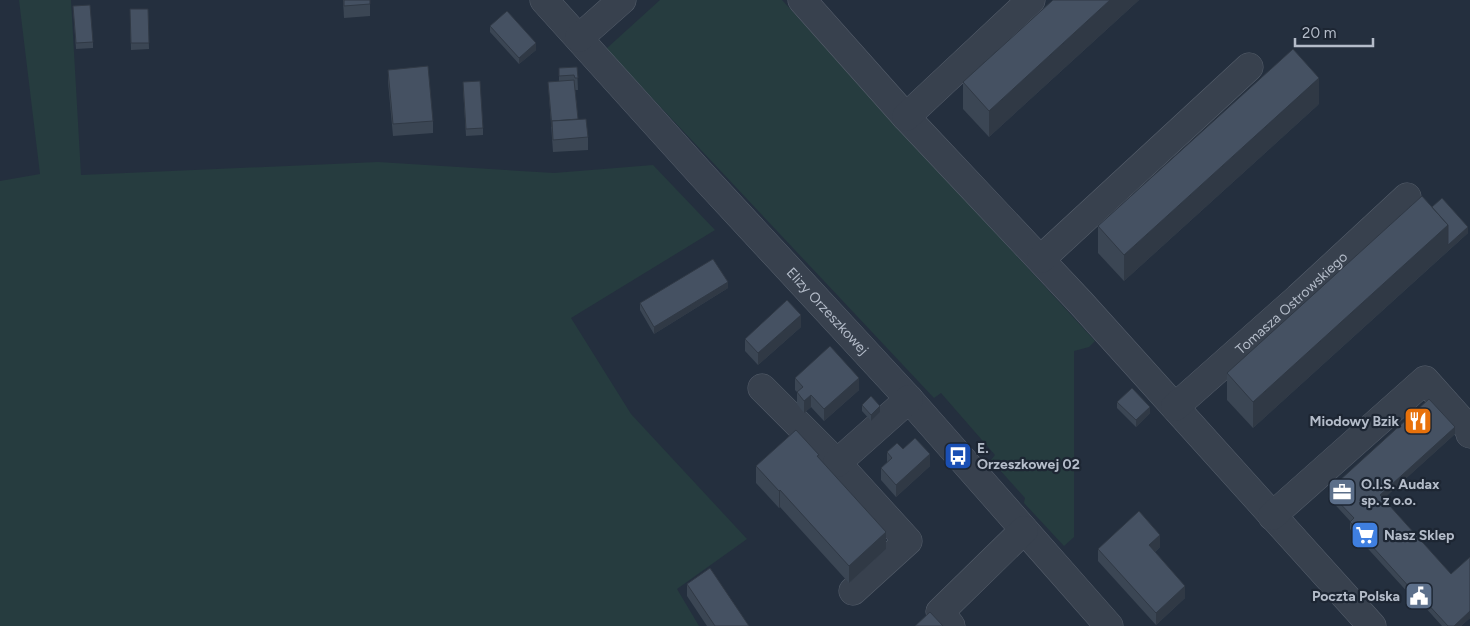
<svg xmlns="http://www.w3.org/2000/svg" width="1470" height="626" font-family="Figtree,sans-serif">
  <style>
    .green { fill: #263c3f }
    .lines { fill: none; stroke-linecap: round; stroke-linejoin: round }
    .minor-casing { stroke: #565f6c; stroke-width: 29 }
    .minor { stroke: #38414e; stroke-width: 28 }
    .wall { fill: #3b4654 }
    .shaded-wall { fill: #303945 }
    .building { fill: #455162; stroke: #303945 }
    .labels { text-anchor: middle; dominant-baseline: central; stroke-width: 4.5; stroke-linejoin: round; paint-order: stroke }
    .street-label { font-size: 14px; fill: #b4bcc9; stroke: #1d2633 }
    .poi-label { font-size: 14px; font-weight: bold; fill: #b4bcc9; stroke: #1d2633; text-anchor: start }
  </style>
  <rect width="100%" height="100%" fill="#242f3e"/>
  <!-- green -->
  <g class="green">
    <path d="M 19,0 L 71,0 L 81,175 L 378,162 L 554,173 L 653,165 L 715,230 L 571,318 L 631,414 L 747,539 L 677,589 L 699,626 L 0,626 L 0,181 L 40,174 Z"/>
    <path d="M 660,0 L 782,0 L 1095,341 L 1089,347 L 1074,351 L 1074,537 L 1064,546 L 1024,503 L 1025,498 L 991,460 L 995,455 L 941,393 L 934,398 L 606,49 Z"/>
  </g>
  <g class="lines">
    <defs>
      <g id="minor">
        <path id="s1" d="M 544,0 L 701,174 L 909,399 L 1109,626"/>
        <path d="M 802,0 L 906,117 L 1081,303 L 1372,626"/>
        <path d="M 579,38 L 622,0"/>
        <path d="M 906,117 L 1031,0"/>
        <path d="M 1041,259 L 1249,67"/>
        <path d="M 762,388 L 837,463 L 908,541 L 853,591"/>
        <path id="s2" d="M 1175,407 L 1298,298 L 1407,197"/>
        <path d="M 837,463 L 909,399"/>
        <path d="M 1272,516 L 1425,380 L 1469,429 L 1470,434"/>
        <path d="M 951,626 L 940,612 L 1024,530"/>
      </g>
    </defs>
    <!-- minor casing -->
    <use href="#minor" class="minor-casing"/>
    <!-- minor -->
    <use href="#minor" class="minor"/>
  </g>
  <!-- wall -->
  <g class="wall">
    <path d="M 343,0 L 370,0 L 370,16 L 344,18 Z"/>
    <path d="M 1053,0 L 1139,0 L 989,137 L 963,109 L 963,82 Z"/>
    <path d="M 73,6 L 93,42 L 93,48 L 76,49 Z"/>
    <path d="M 130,9 L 148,9 L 149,49 L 131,50 Z"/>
    <path d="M 490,26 L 536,50 L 519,64 L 490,32 Z"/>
    <path d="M 577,67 L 578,90 L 575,90 L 578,119 L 588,137 L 588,150 L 553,152 L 548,82 L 559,82 L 559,68 Z"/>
    <path d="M 388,70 L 433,121 L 433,133 L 393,136 L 388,82 Z"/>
    <path d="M 463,88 L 483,128 L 483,135 L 466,136 Z"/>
    <path d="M 1319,104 L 1124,281 L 1098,253 L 1098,226 Z"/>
    <path d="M 1432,207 L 1468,233 L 1253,428 L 1227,400 L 1227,373 Z"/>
    <path d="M 728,288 L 654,334 L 640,310 L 640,303 Z"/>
    <path d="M 801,327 L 758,365 L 745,351 L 745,339 Z"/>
    <path d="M 795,378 L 859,390 L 824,421 L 811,407 L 804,413 L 797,404 L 797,392 L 795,390 Z"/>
    <path d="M 1117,402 L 1150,413 L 1136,427 L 1117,408 Z"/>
    <path d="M 862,405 L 880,412 L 871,421 L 862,411 Z"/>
    <path d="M 1455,434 L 1383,499 L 1451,574 L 1470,557 L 1470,618 L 1461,626 L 1442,626 L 1424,606 L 1422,608 L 1350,529 L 1350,522 L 1351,522 L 1328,497 L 1328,491 Z"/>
    <path d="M 903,449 L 930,466 L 896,497 L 881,480 L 881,468 L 887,463 L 887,452 Z"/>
    <path d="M 819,458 L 886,549 L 849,583 L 780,507 L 779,508 L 756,483 L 756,466 Z"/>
    <path d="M 1160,547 L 1155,552 L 1185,598 L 1156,625 L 1098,561 L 1098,549 Z"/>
    <path d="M 687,584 L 749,626 L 707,626 L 687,596 Z"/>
  </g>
  <!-- shaded-wall -->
  <g class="shaded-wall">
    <path d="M 1110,0 L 1139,0 L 989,137 L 989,111 Z"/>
    <path d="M 536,43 L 536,50 L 519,64 L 519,58 Z"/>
    <path d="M 1319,78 L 1319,104 L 1124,281 L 1124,255 Z"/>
    <path d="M 1448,225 L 1448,251 L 1253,428 L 1253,402 Z"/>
    <path d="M 1468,227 L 1468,233 L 1448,251 L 1448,245 Z"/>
    <path d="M 728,282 L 728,288 L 654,334 L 654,327 Z"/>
    <path d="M 801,315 L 801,327 L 758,365 L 758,353 Z"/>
    <path d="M 859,378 L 859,390 L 824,421 L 824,409 Z"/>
    <path d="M 811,395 L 811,407 L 804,413 L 804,401 Z"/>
    <path d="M 880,406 L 880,412 L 871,421 L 871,415 Z"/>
    <path d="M 1150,407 L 1150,413 L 1136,427 L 1136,420 Z"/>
    <path d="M 1455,427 L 1455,434 L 1380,502 L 1380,495 Z"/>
    <path d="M 930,454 L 930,466 L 896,497 L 896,485 Z"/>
    <path d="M 780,490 L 780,507 L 779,508 L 779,491 Z"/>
    <path d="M 886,532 L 886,549 L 849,583 L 849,566 Z"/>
    <path d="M 1160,535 L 1160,547 L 1149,557 L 1149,545 Z"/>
    <path d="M 1185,586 L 1185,598 L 1156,625 L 1156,613 Z"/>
    <path d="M 1424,600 L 1424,606 L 1422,608 L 1422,601 Z"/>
    <path d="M 1470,611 L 1470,618 L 1461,626 L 1454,626 Z"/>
  </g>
  <!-- building -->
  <g class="building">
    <path d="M 344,0 L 370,0 L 370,4 L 344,6 Z"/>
    <path d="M 1053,0 L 1110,0 L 989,111 L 963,82 Z"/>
    <path d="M 90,5 L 93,42 L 76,43 L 73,6 Z"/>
    <path d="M 130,9 L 148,9 L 149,43 L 131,43 Z"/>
    <path d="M 507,11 L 536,43 L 519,58 L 490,26 Z"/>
    <path d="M 1293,49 L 1319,78 L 1124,255 L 1098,226 Z"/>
    <path d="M 428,66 L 433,121 L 393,124 L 388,70 Z"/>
    <path d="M 577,67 L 578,78 L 575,78 L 574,75 L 559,76 L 559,68 Z"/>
    <path d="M 574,80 L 578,119 L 552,121 L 552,127 L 548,82 Z"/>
    <path d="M 480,81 L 483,128 L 466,129 L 463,82 Z"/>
    <path d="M 586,119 L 588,137 L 553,140 L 552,121 Z"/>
    <path d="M 1422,196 L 1448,225 L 1253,402 L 1227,373 Z"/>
    <path d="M 1442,198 L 1468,227 L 1448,245 L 1448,225 L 1432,207 Z"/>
    <path d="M 713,259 L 728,282 L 654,327 L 640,303 Z"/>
    <path d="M 787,300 L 801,315 L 758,353 L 745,339 Z"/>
    <path d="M 830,346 L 859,378 L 824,409 L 811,395 L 804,401 L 797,392 L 803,387 L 795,378 Z"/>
    <path d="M 1132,388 L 1150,407 L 1136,420 L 1117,402 Z"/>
    <path d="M 871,396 L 880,406 L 871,415 L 862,405 Z"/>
    <path d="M 1429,399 L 1455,427 L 1380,495 L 1451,574 L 1470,557 L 1470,611 L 1454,626 L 1448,626 L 1424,600 L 1422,601 L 1350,522 L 1354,518 L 1328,491 Z"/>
    <path d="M 796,430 L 819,455 L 817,456 L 886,532 L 849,566 L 780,490 L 779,491 L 756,466 Z"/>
    <path d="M 915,438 L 930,454 L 896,485 L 881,468 L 892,458 L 887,452 L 897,443 L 903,449 Z"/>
    <path d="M 1139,511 L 1160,535 L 1149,545 L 1185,586 L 1156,613 L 1098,549 Z"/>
    <path d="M 710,568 L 749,626 L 715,626 L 687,584 Z"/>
    <path d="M 930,612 L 943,626 L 915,626 Z"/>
  </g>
  <!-- icons -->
  <defs>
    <symbol id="restaurant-square" viewBox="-11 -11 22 22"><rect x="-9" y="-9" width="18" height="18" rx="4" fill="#e8710a" stroke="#1d2633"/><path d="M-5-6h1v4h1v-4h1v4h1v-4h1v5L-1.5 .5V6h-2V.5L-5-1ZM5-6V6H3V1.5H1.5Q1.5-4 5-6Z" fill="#fff"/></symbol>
    <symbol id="bus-square" viewBox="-11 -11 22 22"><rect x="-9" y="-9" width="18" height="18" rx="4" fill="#1a4fb4" stroke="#1d2633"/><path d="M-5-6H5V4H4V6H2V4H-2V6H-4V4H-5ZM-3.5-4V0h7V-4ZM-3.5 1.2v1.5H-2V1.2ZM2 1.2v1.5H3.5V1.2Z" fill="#fff"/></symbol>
    <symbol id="office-square" viewBox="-11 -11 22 22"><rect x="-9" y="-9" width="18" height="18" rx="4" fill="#5c6f8a" stroke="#1d2633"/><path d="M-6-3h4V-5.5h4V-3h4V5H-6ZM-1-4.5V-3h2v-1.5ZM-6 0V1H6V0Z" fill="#fff"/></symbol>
    <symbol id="supermarket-square" viewBox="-11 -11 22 22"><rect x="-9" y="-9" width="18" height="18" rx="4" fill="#3f7fe0" stroke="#1d2633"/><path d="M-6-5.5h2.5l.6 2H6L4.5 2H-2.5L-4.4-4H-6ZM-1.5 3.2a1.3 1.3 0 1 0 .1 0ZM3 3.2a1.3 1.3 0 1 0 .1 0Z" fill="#fff"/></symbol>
    <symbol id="civic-square" viewBox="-11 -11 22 22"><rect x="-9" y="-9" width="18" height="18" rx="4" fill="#5c6f8a" stroke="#1d2633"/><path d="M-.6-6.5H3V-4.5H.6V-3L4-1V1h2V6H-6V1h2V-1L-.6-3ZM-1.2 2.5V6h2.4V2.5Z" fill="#fff"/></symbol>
  </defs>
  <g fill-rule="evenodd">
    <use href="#restaurant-square" x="1402" y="405" width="32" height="32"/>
    <use href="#bus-square" x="942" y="440" width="32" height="32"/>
    <use href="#office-square" x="1326" y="476" width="32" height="32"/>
    <use href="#supermarket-square" x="1349" y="519" width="32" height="32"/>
    <use href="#civic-square" x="1403" y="580" width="32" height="32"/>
  </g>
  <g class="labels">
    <!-- street labels -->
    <g class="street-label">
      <text stroke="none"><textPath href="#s2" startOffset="156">Tomasza Ostrowskiego</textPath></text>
      <text stroke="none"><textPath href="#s1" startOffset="421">Elizy Orzeszkowej</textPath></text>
    </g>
    <!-- poi labels -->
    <g class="poi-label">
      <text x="1399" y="421" text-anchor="end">Miodowy Bzik</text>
      <text x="977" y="448">E.<tspan x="977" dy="16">Orzeszkowej 02</tspan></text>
      <text x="1361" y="484">O.I.S. Audax<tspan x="1361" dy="16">sp. z o.o.</tspan></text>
      <text x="1384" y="535">Nasz Sklep</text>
      <text x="1400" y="596" text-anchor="end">Poczta Polska</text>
    </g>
  </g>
  <!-- scale -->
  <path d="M1295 38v8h78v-8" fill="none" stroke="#b4bcc9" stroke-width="2.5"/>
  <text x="1302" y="38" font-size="15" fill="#b4bcc9" stroke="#1d2633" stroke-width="4" paint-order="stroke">20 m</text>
</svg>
